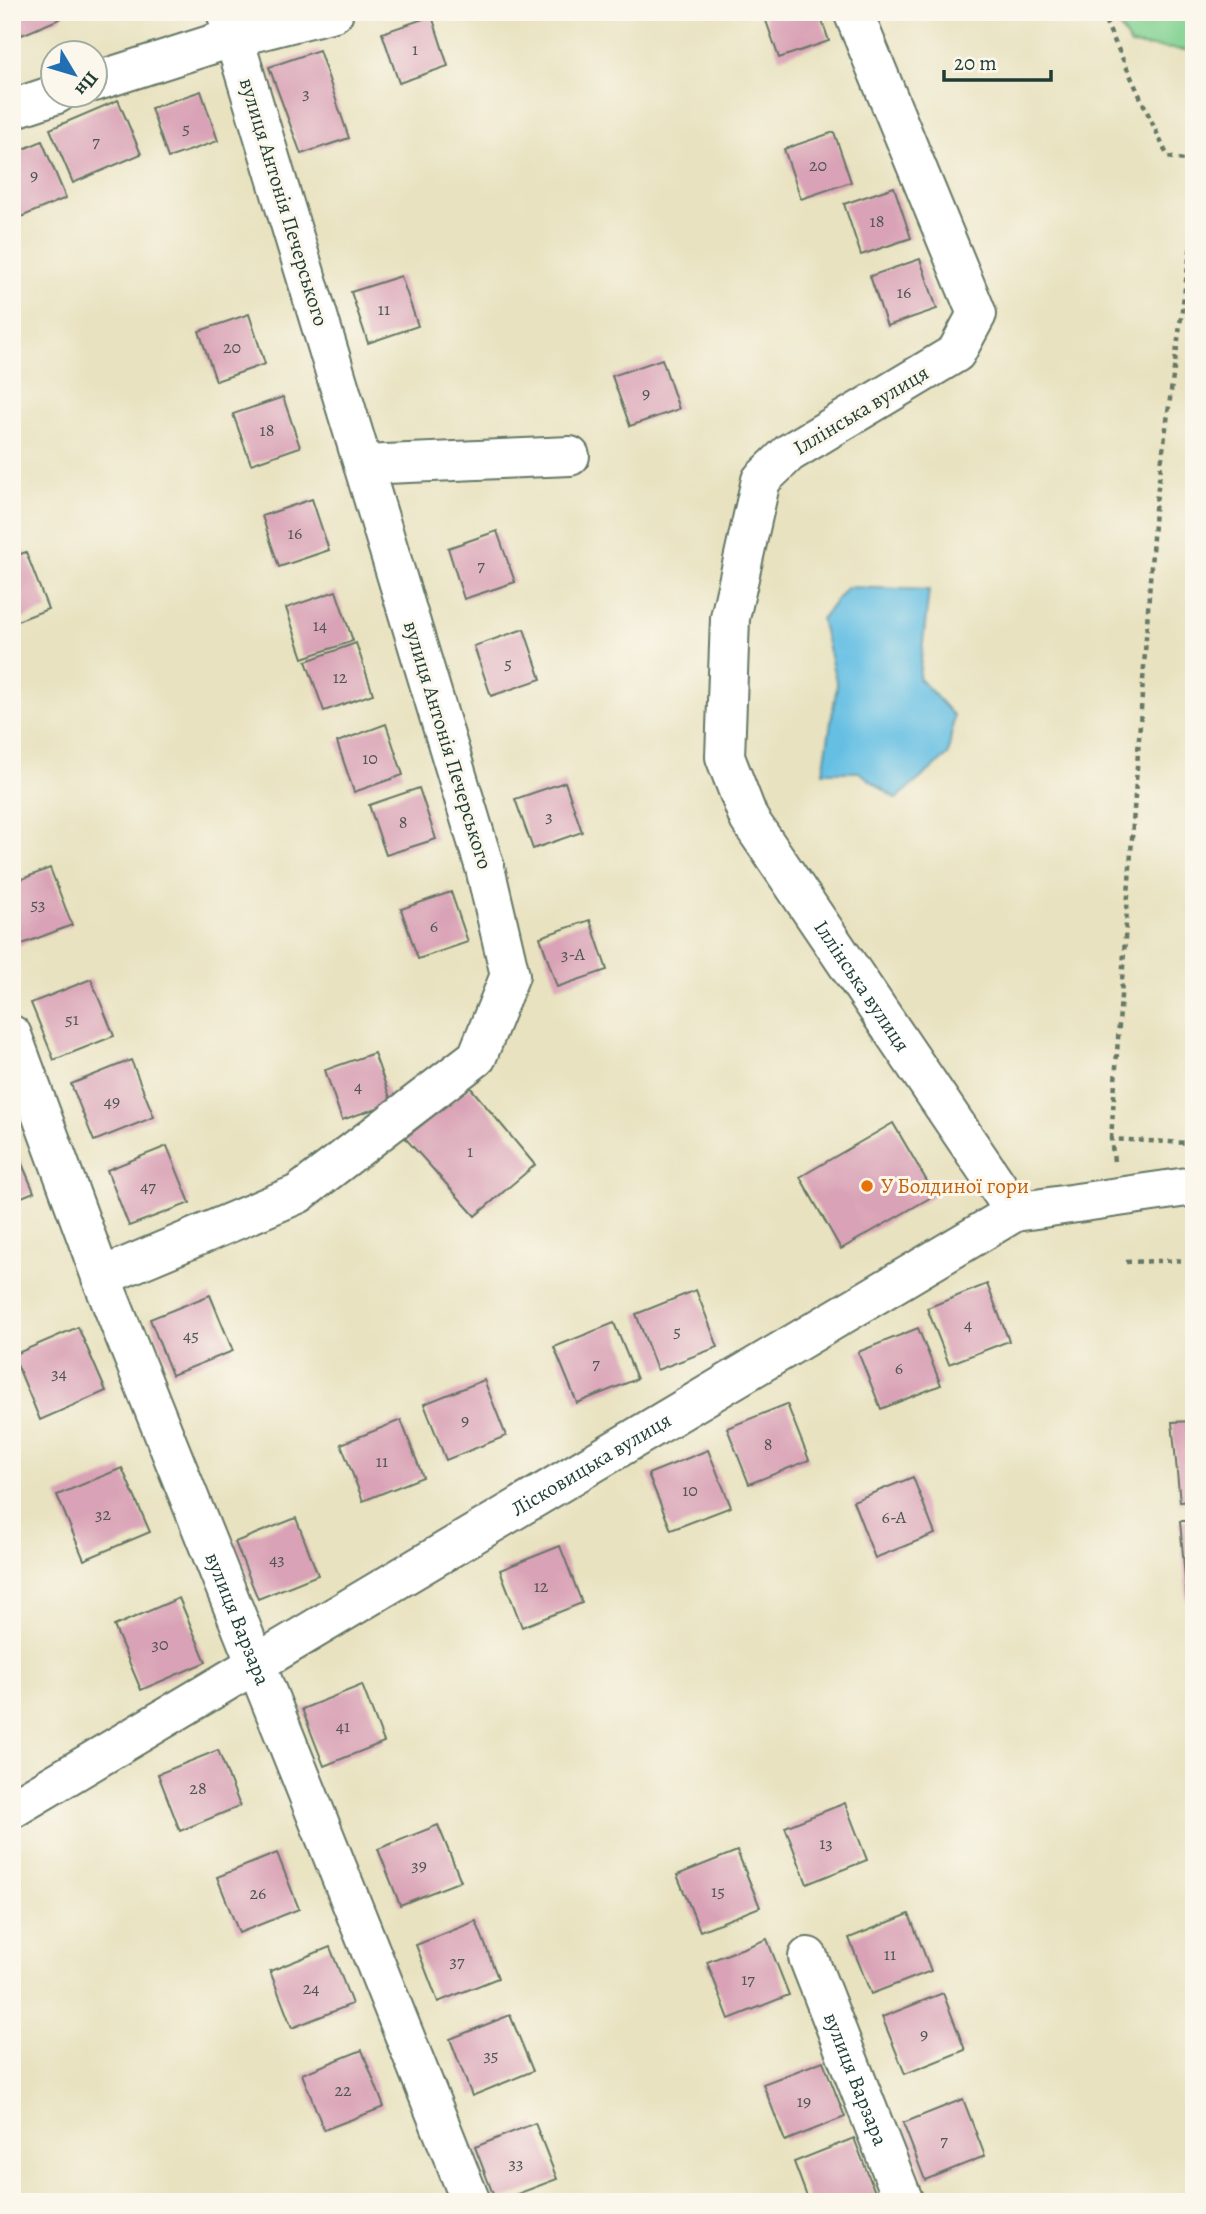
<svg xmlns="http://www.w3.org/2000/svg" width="1206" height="2214" font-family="Alegreya,serif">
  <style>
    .green { fill: #81d292; stroke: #508863; stroke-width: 2 }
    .water { fill: #65bfe3; stroke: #427e8c; stroke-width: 2 }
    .building { fill: #d9a2b6 }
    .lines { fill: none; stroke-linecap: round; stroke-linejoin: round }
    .minor-casing { stroke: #657765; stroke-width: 42 }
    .major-casing { stroke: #657765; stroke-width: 42 }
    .path { stroke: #657765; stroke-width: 4.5; stroke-dasharray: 5 5; stroke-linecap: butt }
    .minor { stroke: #fff; stroke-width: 38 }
    .major { stroke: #fff; stroke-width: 38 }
    .food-dot { fill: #e8710a; stroke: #fbf7ec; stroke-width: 2.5 }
    .labels { text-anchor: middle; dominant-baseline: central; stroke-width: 6; stroke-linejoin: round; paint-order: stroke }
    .number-label { font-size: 18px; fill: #4e5654 }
    .street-label { font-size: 21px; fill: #1f3d34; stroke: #fbf7ec }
    .food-label { font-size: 21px; fill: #c56008; stroke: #fbf7ec; text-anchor: start }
  </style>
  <rect width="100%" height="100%" fill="#fbf7ec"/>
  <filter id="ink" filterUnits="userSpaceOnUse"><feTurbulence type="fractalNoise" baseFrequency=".0143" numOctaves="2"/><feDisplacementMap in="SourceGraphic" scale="14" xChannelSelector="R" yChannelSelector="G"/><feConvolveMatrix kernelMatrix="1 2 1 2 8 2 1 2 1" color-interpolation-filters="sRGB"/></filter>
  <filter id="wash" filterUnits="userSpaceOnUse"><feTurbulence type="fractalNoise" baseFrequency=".00686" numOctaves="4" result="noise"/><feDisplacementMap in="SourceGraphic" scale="28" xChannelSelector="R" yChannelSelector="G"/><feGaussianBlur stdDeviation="1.57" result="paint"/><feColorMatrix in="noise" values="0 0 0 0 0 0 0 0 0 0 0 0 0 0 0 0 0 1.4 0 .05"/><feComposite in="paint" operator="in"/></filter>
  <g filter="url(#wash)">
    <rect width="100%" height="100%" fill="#e8e2c0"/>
    <!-- green -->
    <path class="green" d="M 1110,12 L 1194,12 L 1194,51 L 1131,45 Z"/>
    <!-- water -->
    <path class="water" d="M 847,587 L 929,590 L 919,678 L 954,716 L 948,755 L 896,799 L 859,772 L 823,772 L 837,685 L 821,619 Z"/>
    <g id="blocks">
      <!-- building -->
      <g class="building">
        <path d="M 12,12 L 60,12 L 62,18 L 22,35 Z"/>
        <path d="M 763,12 L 819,12 L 829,41 L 779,58 Z"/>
        <path d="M 432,16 L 448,66 L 399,83 L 382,33 Z"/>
        <path d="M 319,50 L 349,138 L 301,154 L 269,67 Z"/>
        <path d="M 201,91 L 218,141 L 168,158 L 151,108 Z"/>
        <path d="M 118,100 L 141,154 L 73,183 L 50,129 Z"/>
        <path d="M 834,132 L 851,182 L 801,199 L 784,149 Z"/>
        <path d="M 42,141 L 66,198 L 21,217 L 12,197 L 12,154 Z"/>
        <path d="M 894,187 L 911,238 L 861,255 L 844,204 Z"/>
        <path d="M 920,259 L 937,309 L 887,326 L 870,276 Z"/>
        <path d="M 401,276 L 418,326 L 368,343 L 351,292 Z"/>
        <path d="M 249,314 L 265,364 L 216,381 L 199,331 Z"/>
        <path d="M 662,359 L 679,409 L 630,426 L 612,376 Z"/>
        <path d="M 283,397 L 300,447 L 251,464 L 233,414 Z"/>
        <path d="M 312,499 L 329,550 L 279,567 L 262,516 Z"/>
        <path d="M 497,531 L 515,582 L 464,599 L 448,548 Z"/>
        <path d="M 26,552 L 48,609 L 12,623 L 12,557 Z"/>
        <path d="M 336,591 L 353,641 L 303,658 L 286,608 Z"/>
        <path d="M 524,629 L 541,679 L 491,696 L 474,646 Z"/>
        <path d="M 356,643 L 373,694 L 324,711 L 306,661 Z"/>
        <path d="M 386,724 L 403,775 L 354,792 L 337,742 Z"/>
        <path d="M 565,782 L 582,832 L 533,849 L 515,799 Z"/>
        <path d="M 419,788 L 436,839 L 386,855 L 369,805 Z"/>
        <path d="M 50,868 L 72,925 L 12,948 L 12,883 Z"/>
        <path d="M 451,892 L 468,942 L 418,959 L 401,909 Z"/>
        <path d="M 590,920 L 607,970 L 557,987 L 540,937 Z"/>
        <path d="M 91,979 L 114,1036 L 54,1060 L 31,1003 Z"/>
        <path d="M 374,1053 L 392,1103 L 342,1120 L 325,1070 Z"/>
        <path d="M 131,1060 L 154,1117 L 94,1141 L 71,1084 Z"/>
        <path d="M 470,1087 L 535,1165 L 475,1216 L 405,1138 Z"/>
        <path d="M 893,1123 L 935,1195 L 841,1249 L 800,1177 Z"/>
        <path d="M 12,1140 L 34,1192 L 12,1201 Z"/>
        <path d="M 167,1146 L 190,1203 L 129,1226 L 107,1170 Z"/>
        <path d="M 987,1284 L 1009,1341 L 949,1364 L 927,1308 Z"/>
        <path d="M 696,1290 L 718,1347 L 657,1370 L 636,1314 Z"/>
        <path d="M 210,1295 L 233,1351 L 172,1375 L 150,1319 Z"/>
        <path d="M 614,1323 L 637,1379 L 577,1403 L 554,1347 Z"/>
        <path d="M 78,1327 L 106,1391 L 40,1420 L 13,1355 Z"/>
        <path d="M 918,1328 L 941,1385 L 881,1409 L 858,1352 Z"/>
        <path d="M 484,1380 L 506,1436 L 446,1460 L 424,1404 Z"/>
        <path d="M 787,1404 L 809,1460 L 749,1484 L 727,1428 Z"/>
        <path d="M 401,1420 L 423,1477 L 363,1501 L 341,1444 Z"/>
        <path d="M 1194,1421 L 1194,1501 L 1180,1502 L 1172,1422 Z"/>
        <path d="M 708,1450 L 731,1507 L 671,1530 L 648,1474 Z"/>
        <path d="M 122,1468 L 150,1532 L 84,1560 L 57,1495 Z"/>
        <path d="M 913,1477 L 935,1534 L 875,1558 L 853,1501 Z"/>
        <path d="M 296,1518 L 318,1575 L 258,1599 L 235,1542 Z"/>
        <path d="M 1180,1521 L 1194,1521 L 1194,1601 L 1187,1601 Z"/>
        <path d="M 560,1546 L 582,1603 L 522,1627 L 500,1570 Z"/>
        <path d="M 179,1598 L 206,1662 L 141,1690 L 114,1626 Z"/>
        <path d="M 1194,1633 L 1194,1665 L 1192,1665 L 1189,1634 Z"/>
        <path d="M 362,1685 L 384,1742 L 324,1766 L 302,1709 Z"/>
        <path d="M 218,1750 L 240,1806 L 180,1831 L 158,1774 Z"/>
        <path d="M 845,1803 L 867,1860 L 807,1884 L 785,1827 Z"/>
        <path d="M 438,1825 L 461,1881 L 400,1905 L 378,1849 Z"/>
        <path d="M 737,1851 L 760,1907 L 700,1931 L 677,1875 Z"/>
        <path d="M 277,1853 L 299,1909 L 239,1933 L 217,1877 Z"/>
        <path d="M 909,1914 L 931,1971 L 871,1994 L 849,1938 Z"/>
        <path d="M 476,1921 L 498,1978 L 438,2002 L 416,1945 Z"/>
        <path d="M 767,1939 L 789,1995 L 729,2019 L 707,1962 Z"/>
        <path d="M 330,1947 L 352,2004 L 292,2028 L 270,1971 Z"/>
        <path d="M 943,1993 L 965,2050 L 905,2074 L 882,2017 Z"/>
        <path d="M 510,2015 L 533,2071 L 472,2096 L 450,2039 Z"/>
        <path d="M 362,2050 L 384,2107 L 324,2130 L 302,2074 Z"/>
        <path d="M 823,2061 L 845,2117 L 785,2141 L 763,2084 Z"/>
        <path d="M 963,2099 L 985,2156 L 925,2180 L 903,2123 Z"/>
        <path d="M 535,2123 L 557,2179 L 496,2202 L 475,2147 Z"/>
        <path d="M 854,2138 L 876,2195 L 858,2202 L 809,2202 L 794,2162 Z"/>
      </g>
    </g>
  </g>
  <g filter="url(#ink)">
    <use href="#blocks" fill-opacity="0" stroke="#657765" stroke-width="2"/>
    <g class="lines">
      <defs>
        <g id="minor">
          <path id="s1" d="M 853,12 L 977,314 L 956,353 L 789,453 L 761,480 L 730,618 L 725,757 L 749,819 L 1015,1212"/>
          <path d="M 94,82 L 235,37 L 334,12"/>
          <path d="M 12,109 L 57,94"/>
          <path d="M 363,465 L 570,456"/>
          <path id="s2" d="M 12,1035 L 101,1277 L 471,2202"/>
          <path d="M 101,1277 L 298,1194 L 477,1057 L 510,975 L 485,868 L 226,12"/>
          <path id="s3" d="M 808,1957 L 904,2202"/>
        </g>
        <g id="major">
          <path id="s4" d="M 12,1809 L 1015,1212 L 1194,1186"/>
        </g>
      </defs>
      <!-- minor casing -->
      <use href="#minor" class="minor-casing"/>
      <!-- major casing -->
      <use href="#major" class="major-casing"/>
      <!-- path -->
      <g class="path">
        <path d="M 1101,12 L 1168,157 L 1194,162"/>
        <path d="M 1111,1139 L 1155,509 L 1194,222"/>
        <path d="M 1114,1161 L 1111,1139 L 1189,1143 L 1194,1134"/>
        <path d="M 1126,1262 L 1194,1260"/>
      </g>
      <!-- minor -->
      <use href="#minor" class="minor"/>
      <!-- major -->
      <use href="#major" class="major"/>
    </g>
  </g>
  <!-- markers -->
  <circle class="food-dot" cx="867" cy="1186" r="7"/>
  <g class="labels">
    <!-- number labels -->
    <g class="number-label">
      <text x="415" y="49">1</text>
      <text x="306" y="93">3</text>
      <text x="186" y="128">5</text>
      <text x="96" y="141">7</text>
      <text x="818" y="165">20</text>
      <text x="34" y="175">9</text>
      <text x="877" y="221">18</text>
      <text x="904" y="292">16</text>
      <text x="384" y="309">11</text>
      <text x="232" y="347">20</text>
      <text x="646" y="393">9</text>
      <text x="267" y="430">18</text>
      <text x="295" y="533">16</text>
      <text x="481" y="565">7</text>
      <text x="320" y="625">14</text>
      <text x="508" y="663">5</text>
      <text x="340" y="677">12</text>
      <text x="370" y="758">10</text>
      <text x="549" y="816">3</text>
      <text x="403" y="822">8</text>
      <text x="38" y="904">53</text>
      <text x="434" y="926">6</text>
      <text x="573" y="954">3-А</text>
      <text x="72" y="1019">51</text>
      <text x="358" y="1086">4</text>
      <text x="112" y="1101">49</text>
      <text x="470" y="1151">1</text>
      <text x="148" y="1186">47</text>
      <text x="968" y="1324">4</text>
      <text x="677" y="1331">5</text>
      <text x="191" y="1335">45</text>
      <text x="596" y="1363">7</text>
      <text x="899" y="1368">6</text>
      <text x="59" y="1373">34</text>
      <text x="465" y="1420">9</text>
      <text x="768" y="1444">8</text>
      <text x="382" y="1461">11</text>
      <text x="690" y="1490">10</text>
      <text x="103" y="1514">32</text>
      <text x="894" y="1517">6-А</text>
      <text x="277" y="1559">43</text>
      <text x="541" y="1586">12</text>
      <text x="160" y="1644">30</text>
      <text x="343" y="1726">41</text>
      <text x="198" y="1788">28</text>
      <text x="826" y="1843">13</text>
      <text x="419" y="1865">39</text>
      <text x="718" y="1891">15</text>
      <text x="258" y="1893">26</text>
      <text x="890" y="1954">11</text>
      <text x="457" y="1961">37</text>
      <text x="748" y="1979">17</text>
      <text x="311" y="1988">24</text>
      <text x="924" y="2034">9</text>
      <text x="491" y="2055">35</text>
      <text x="343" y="2090">22</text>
      <text x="804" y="2101">19</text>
      <text x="944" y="2140">7</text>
      <text x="516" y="2163">33</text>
    </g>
    <!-- street labels -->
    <g class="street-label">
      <text transform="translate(284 202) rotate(73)">вулиця Антонія Печерського</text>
      <text transform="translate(861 410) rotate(-31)">Іллінська вулиця</text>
      <text transform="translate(448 745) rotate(73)">вулиця Антонія Печерського</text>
      <text stroke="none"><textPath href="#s1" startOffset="1153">Іллінська вулиця</textPath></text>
      <text stroke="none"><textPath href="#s4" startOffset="674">Лісковицька вулиця</textPath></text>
      <text stroke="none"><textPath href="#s2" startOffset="626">вулиця Варзара</textPath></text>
      <text stroke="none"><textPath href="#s3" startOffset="131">вулиця Варзара</textPath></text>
    </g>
    <!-- food labels -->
    <g class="food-label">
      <text x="881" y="1186">У Болдиної гори</text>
    </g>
  </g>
  <!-- margin -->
  <rect width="1206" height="2214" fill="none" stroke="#fbf7ec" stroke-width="42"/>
  <!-- north arrow -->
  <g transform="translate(74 74) rotate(128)"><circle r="33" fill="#fbf7ec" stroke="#a3ada2" stroke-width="2"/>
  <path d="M0-5L12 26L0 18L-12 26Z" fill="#1f6fb2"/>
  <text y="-10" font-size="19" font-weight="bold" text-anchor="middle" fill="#1f3d34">Пн</text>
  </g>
  <!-- scale -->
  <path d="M944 70v10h107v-10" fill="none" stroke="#1f3d34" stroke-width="3.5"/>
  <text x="954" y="70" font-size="21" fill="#1f3d34" stroke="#fbf7ec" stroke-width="5" paint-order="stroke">20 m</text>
</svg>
